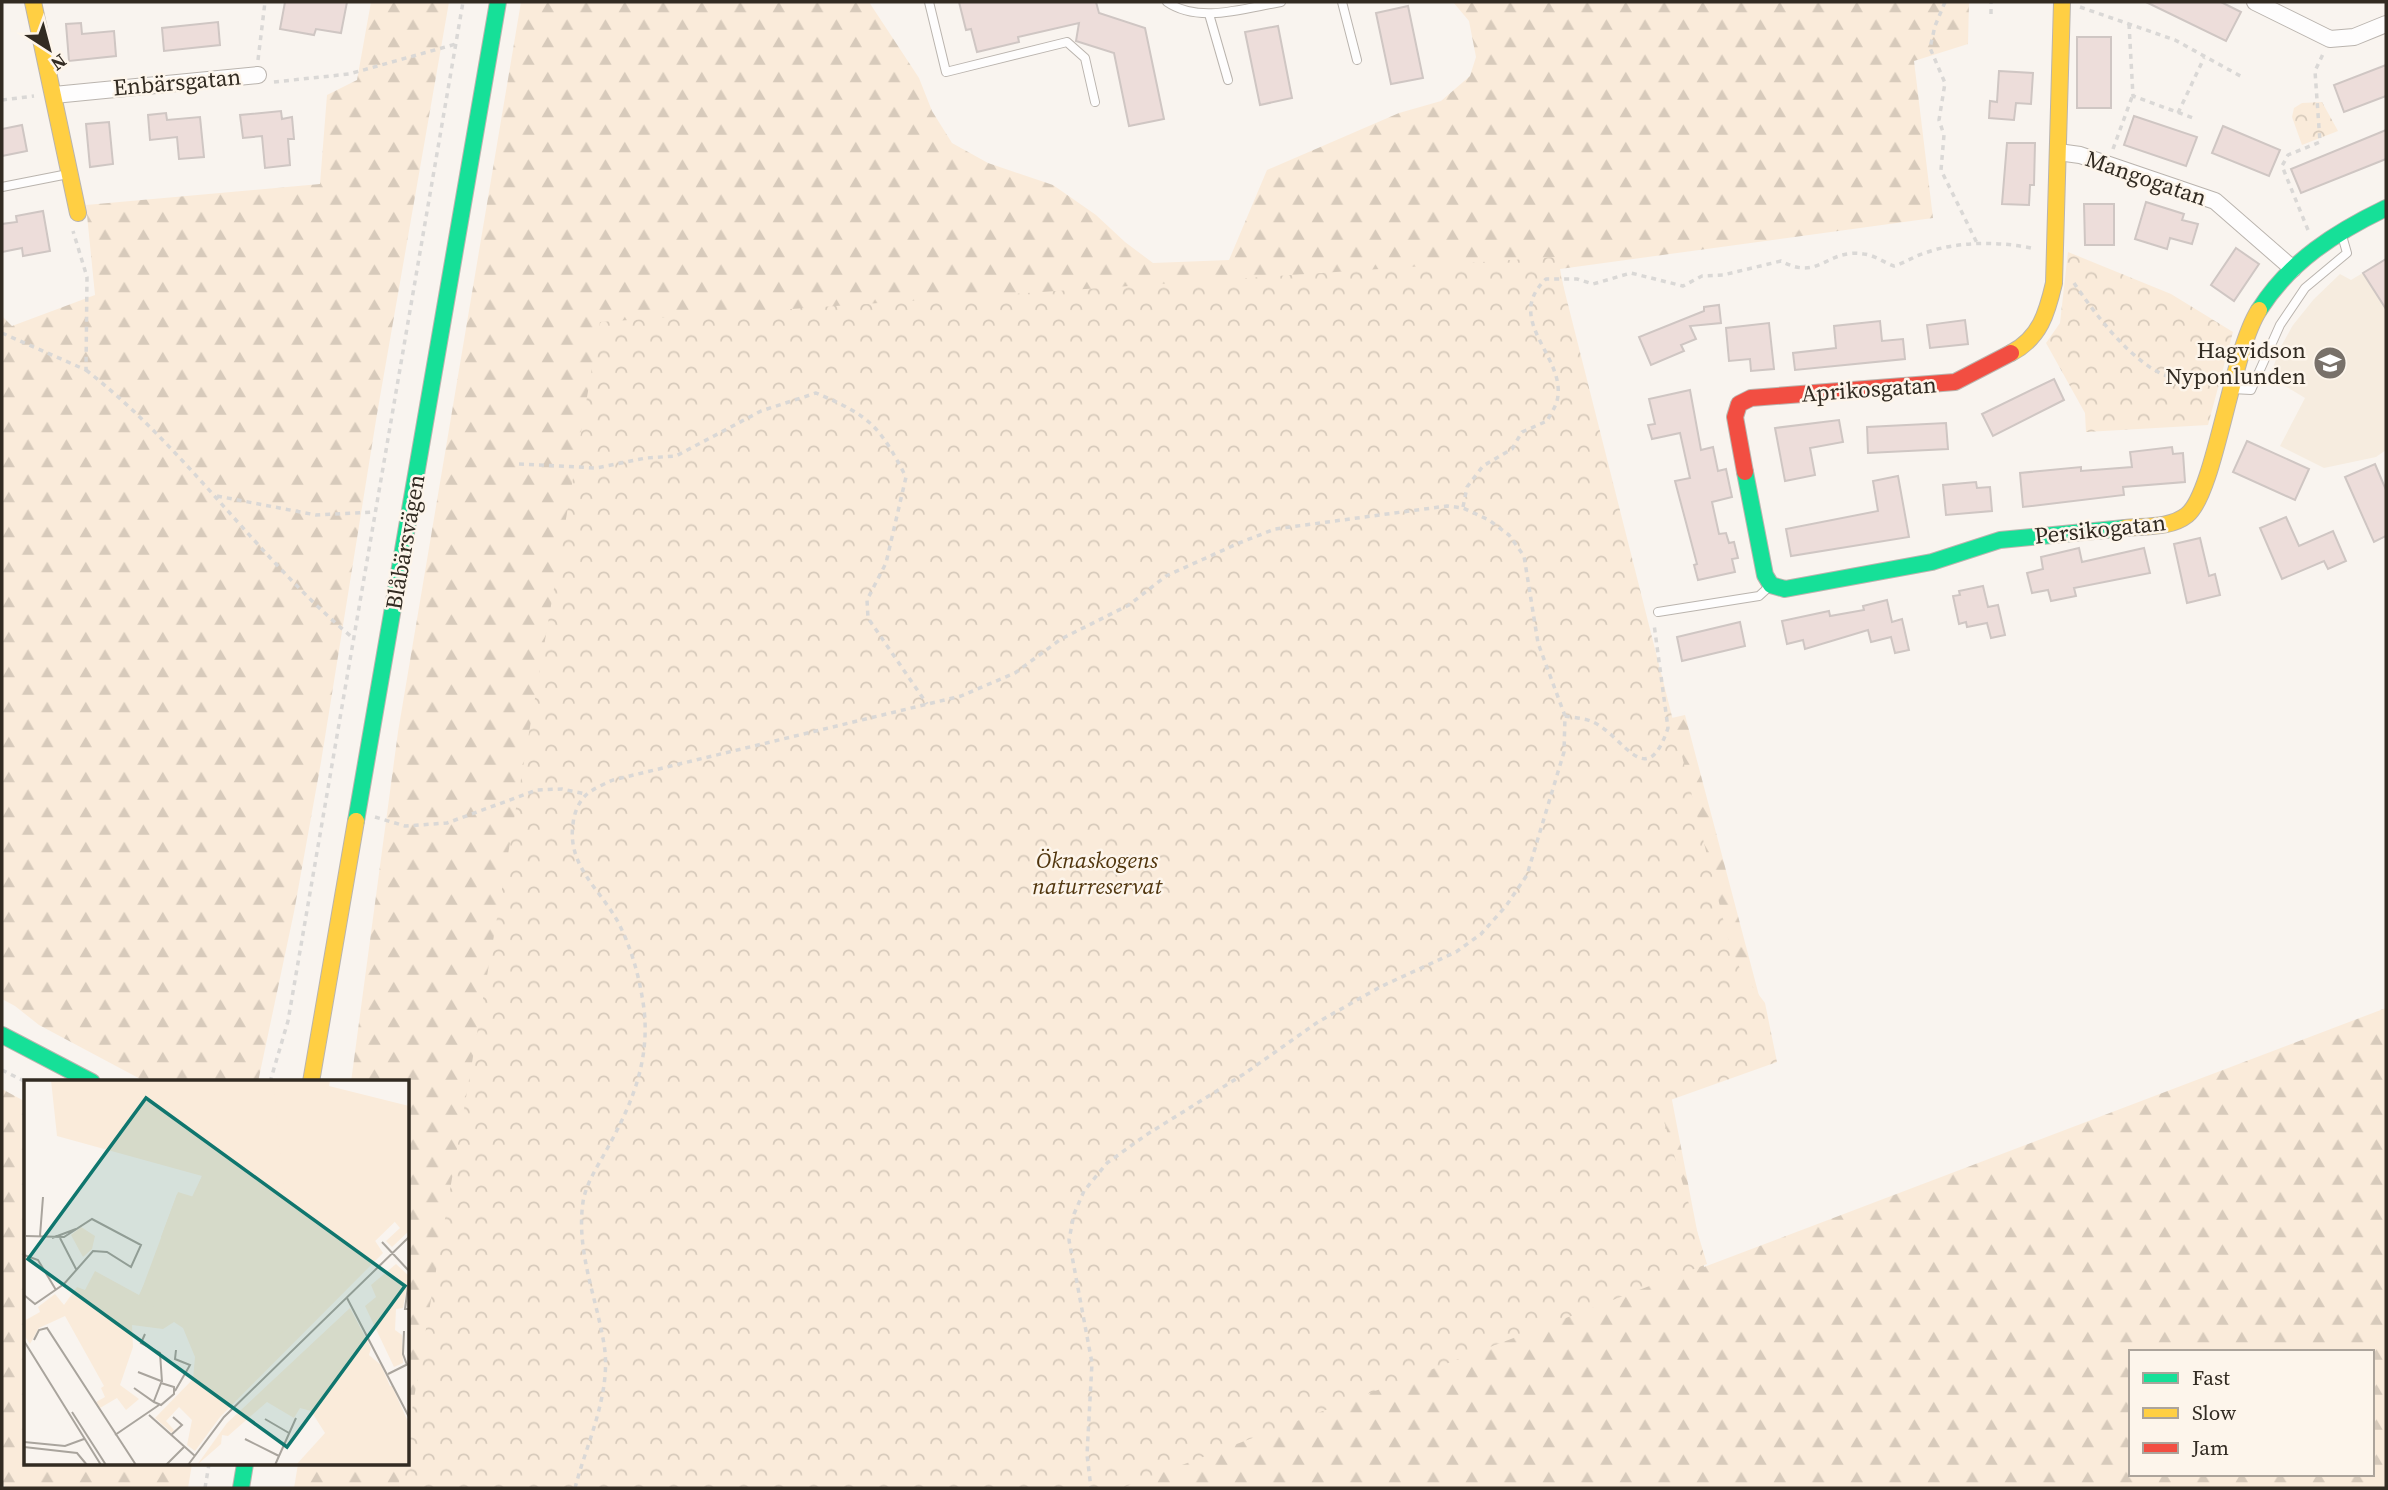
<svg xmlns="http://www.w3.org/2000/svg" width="2388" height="1490" font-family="'Source Serif 4',serif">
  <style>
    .built { fill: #f6ecdf }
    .forest { fill: url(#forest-firs); fill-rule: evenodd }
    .park { fill: url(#park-crowns) }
    .building { fill: #edddda; stroke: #cfc6c3; stroke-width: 2 }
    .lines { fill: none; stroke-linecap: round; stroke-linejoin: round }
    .lane-casing { stroke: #bab4ae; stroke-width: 10 }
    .street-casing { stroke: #bab4ae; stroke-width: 18 }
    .fast-casing { stroke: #bab4ae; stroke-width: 18 }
    .slow-casing { stroke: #bab4ae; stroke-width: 18 }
    .jam-casing { stroke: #bab4ae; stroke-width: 18 }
    .path { stroke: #dad8d6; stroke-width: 3.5; stroke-dasharray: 5 5; stroke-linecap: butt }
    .lane { stroke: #fefdfd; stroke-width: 8 }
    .street { stroke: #fefdfd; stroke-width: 16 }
    .fast { stroke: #16e098; stroke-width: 16 }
    .slow { stroke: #ffcf43; stroke-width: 16 }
    .jam { stroke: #f24e42; stroke-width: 16 }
    .labels { text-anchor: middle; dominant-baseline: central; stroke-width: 5; stroke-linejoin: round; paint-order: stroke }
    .street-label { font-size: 23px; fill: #322b22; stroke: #fdf5eb }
    .poi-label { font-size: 23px; fill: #322b22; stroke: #fdf5eb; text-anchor: end }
    .park-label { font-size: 23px; font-style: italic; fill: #50350d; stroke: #fdf5eb }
    .inset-road { fill: none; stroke: #a9a49d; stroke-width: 2 }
    .view { fill: #0f766e; fill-opacity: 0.15; stroke: #0f766e; stroke-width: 3.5 }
    .inset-edge { fill: none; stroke: #322b22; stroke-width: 3.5 }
  </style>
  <defs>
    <pattern id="forest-firs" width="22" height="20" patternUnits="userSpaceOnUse" patternTransform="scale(1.75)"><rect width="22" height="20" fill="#faebda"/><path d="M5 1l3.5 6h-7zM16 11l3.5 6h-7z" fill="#d7cabb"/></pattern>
    <pattern id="park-crowns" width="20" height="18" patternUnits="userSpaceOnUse" patternTransform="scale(1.75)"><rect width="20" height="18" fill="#faebda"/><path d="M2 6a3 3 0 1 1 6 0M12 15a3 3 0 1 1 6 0" fill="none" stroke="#d7cabb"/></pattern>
  </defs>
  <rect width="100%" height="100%" fill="#f9f4ef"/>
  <!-- built -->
  <path class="built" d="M 2386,259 L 2386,450 L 2376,457 L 2324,468 L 2280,446 L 2305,398 L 2270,377 L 2279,350 L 2293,325 L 2314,299 L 2340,274 L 2351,280 Z"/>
  <!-- forest -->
  <g class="forest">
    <path d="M 371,2 L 449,2 L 377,414 L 321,762 L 294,912 L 258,1082 L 146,1082 L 39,1025 L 15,1006 L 2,999 L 2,316 L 12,326 L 95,295 L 86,205 L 320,184 L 327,95 L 357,80 Z"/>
    <path d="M 521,2 L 869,2 L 919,78 L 932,111 L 952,143 L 988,163 L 1053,185 L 1096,215 L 1125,242 L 1153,263 L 1229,260 L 1267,170 L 1399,113 L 1441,101 L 1470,76 L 1476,57 L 1469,21 L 1453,2 L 1969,2 L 1968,44 L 1914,61 L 1933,218 L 1560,269 L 1645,724 L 1685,715 L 1772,1045 L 1667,1074 L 1704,1267 L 2386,1008 L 2386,1488 L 294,1488 L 298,1464 L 408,1464 L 408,1082 L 351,1082 L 398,732 ZM 2131,1352 L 2372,1352 L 2372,1474 L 2131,1474 Z"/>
    <path d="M 2,1089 L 26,1102 L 26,1464 L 192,1464 L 188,1488 L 6,1488 L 2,1482 Z"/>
  </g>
  <!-- park -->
  <g class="park">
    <path d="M 2322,102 L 2338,131 L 2302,145 L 2292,117 L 2294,108 L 2302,103 Z"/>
    <path d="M 2068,252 L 2171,294 L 2233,332 L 2208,425 L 2086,432 L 2085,413 L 2046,343 L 2060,323 Z"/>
    <path d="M 1556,257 L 1729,942 L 1741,971 L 1765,1003 L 1777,1062 L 1662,1103 L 1660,1108 L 1707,1264 L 1122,1488 L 398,1488 L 402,1464 L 408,1464 L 408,1433 L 600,322 Z"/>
  </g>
  <!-- building -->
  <g class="building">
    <path d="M 285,2 L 347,2 L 341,33 L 316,29 L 314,35 L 280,29 Z"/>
    <path d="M 959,2 L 1096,2 L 1099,13 L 1145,28 L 1164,119 L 1129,126 L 1114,53 L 1076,41 L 1079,23 L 1018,37 L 1019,42 L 977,52 L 971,29 L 966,30 Z"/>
    <path d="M 2146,2 L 2221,2 L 2241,12 L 2226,41 Z"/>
    <path d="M 1408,6 L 1423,78 L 1391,84 L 1376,13 Z"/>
    <path d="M 218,22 L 220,45 L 164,51 L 162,28 Z"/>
    <path d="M 81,23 L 82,34 L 114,31 L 116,56 L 69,61 L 66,24 Z"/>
    <path d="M 1278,26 L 1292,98 L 1260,105 L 1245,32 Z"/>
    <rect x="2077" y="37" width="34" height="71"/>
    <path d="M 2386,65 L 2386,96 L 2344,112 L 2334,85 Z"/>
    <path d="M 1999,71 L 2033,73 L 2031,104 L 2016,103 L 2014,120 L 1989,118 L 1990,101 L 1997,102 Z"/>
    <path d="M 281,111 L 282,119 L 292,117 L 294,139 L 288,139 L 290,165 L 265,168 L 262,136 L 243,138 L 240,115 Z"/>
    <path d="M 166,113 L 167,120 L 200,117 L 204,157 L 179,159 L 177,137 L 150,140 L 148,115 Z"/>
    <path d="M 2134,116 L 2197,137 L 2186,166 L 2124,145 Z"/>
    <path d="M 109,122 L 113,164 L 90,167 L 86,124 Z"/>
    <path d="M 22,125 L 27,151 L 2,156 L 2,129 Z"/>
    <path d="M 2223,126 L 2280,150 L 2269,176 L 2212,153 Z"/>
    <path d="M 2386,130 L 2386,159 L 2301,193 L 2291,169 Z"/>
    <path d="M 2007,143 L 2035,143 L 2034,185 L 2030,185 L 2029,205 L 2002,204 Z"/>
    <path d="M 2146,202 L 2184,214 L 2182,220 L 2198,224 L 2192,244 L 2170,238 L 2167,249 L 2135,239 Z"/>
    <path d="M 2084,204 L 2114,204 L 2114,245 L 2085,245 Z"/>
    <path d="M 43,211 L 50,251 L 23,256 L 22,248 L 2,252 L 2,224 L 17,222 L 16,216 Z"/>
    <path d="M 2236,248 L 2259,264 L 2234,301 L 2211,285 Z"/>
    <path d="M 2386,259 L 2386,309 L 2363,273 Z"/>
    <path d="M 1719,305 L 1721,323 L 1690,326 L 1696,339 L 1681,345 L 1684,351 L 1651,365 L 1639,337 L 1704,311 L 1704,307 Z"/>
    <path d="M 1965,320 L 1968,344 L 1930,348 L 1927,325 Z"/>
    <path d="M 1880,321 L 1882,341 L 1903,339 L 1905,359 L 1795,370 L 1793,353 L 1836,348 L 1834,326 Z"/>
    <path d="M 1769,323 L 1774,369 L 1751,371 L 1750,359 L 1729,361 L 1726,328 Z"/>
    <path d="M 2054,379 L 2064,400 L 1993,436 L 1982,414 Z"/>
    <path d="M 1690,390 L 1701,450 L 1713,447 L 1718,471 L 1726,469 L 1732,497 L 1712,502 L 1719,534 L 1726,533 L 1729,543 L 1734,542 L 1738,558 L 1732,559 L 1735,572 L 1698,580 L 1694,565 L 1697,564 L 1675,481 L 1690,478 L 1680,433 L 1652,439 L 1648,425 L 1655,424 L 1649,399 Z"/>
    <path d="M 1839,420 L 1843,442 L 1810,448 L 1815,475 L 1785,481 L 1775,428 Z"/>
    <path d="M 1946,423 L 1948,449 L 1868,453 L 1867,427 Z"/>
    <path d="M 2247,441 L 2309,469 L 2295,500 L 2233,472 Z"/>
    <path d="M 2172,447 L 2173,454 L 2183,453 L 2185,482 L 2123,487 L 2124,495 L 2023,507 L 2020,473 L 2081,467 L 2081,471 L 2132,467 L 2130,452 Z"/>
    <path d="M 2375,464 L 2386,490 L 2386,536 L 2374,542 L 2345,477 Z"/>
    <path d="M 1898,476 L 1909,537 L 1791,556 L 1786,529 L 1878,511 L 1873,481 Z"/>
    <path d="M 1976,482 L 1977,488 L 1990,487 L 1992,511 L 1946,515 L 1943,485 Z"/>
    <path d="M 2286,517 L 2299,546 L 2333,531 L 2346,561 L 2328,569 L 2324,561 L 2282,579 L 2260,528 Z"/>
    <path d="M 2200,538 L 2209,576 L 2215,574 L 2220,595 L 2187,603 L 2174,544 Z"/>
    <path d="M 2079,548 L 2082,562 L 2144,548 L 2150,573 L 2074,588 L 2076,596 L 2051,601 L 2048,590 L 2032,593 L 2027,573 L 2043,569 L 2041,557 Z"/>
    <path d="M 1983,586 L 1988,607 L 1998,605 L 2005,635 L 1991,638 L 1987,623 L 1967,627 L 1966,622 L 1959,624 L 1953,596 L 1960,595 L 1959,591 Z"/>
    <path d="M 1887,600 L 1892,622 L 1902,619 L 1909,650 L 1895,653 L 1891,637 L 1871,642 L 1868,630 L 1805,649 L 1803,640 L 1787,644 L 1782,621 L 1829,611 L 1830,616 L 1864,610 L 1863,606 Z"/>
    <path d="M 1740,622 L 1745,646 L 1682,661 L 1677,637 Z"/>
  </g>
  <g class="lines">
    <defs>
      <g id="lane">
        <path d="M 929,2 L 946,72 L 1067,42 L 1085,58 L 1095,102"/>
        <path d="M 1167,2 C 1199,24 1245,8 1281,2"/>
        <path d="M 1342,2 L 1357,60"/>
        <path d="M 1209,14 L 1228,80"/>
        <path d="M 2,187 L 68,174"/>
        <path d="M 2232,389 L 2251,390 L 2280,325 L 2305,288 L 2347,253 L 2341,232"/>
        <path d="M 1658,612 L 1759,596 L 1771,585"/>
      </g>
      <g id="street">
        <path d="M 2255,2 L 2330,39 L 2354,37 L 2386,24"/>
        <path d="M 54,95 L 258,75"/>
        <path d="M 2058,152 L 2080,155 L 2215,201 L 2293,269"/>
      </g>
      <g id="fast">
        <path d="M 2259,310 C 2290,261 2336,232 2386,208"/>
        <path d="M 1745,472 L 1765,575 L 1771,585 L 1785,589 L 1932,562 L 2000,540 L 2125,528"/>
        <path d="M 356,821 L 498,2"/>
        <path d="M 2,1035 L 92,1082"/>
        <path d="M 241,1488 L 245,1464"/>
      </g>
      <g id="slow">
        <path d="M 33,2 L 78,213"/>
        <path d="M 2011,353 C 2040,338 2047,313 2054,283 L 2062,2"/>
        <path d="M 2125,528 C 2145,526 2171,528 2187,515 C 2215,493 2231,354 2259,310"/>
        <path d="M 311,1082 L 356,821"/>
      </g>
      <path id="jam" d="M 1745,472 L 1735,417 L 1739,404 L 1751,398 L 1955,382 L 2011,353"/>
    </defs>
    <!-- lane casing -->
    <use href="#lane" class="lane-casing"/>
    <!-- street casing -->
    <use href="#street" class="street-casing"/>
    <!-- fast casing -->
    <use href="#fast" class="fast-casing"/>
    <!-- slow casing -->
    <use href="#slow" class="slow-casing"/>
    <!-- jam casing -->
    <use href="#jam" class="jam-casing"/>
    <!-- path -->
    <g class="path">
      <path d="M 1945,2 L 1935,26 L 1930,48 L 1945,83 L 1939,120 L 1944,135 L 1941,170 L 1978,245"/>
      <path d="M 2080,7 L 2175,40 L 2244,78"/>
      <path d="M 1991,14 L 1991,2"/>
      <path d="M 2129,24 L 2133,96 L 2196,119"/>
      <path d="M 258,60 L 265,2"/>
      <path d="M 274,82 L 349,74 L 456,44"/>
      <path d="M 2,100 L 34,96"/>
      <path d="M 2178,113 L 2204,58"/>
      <path d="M 2113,149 L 2132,97"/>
      <path d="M 2308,230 L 2282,166 L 2288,155 L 2320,142 L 2315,71 L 2323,54"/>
      <path d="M 2074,283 C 2095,314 2135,368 2173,378 C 2185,381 2199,381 2212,382"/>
      <path d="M 2,333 L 86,370 L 87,277 L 73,231"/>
      <path d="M 86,370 C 186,448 256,557 353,638"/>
      <path d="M 519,464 L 596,468 L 646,458 L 676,456 L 761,411 L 816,393 C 870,416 879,425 906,477 L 886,563 L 867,600 L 868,618 L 927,704"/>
      <path d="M 217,496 L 316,515 L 375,512"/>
      <path d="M 1463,507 L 1467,487 L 1483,466 L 1512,449 L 1522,432 L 1547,421 C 1550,415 1555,408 1557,401 C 1568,357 1502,321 1546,279 L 1577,279 L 1593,284 L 1631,273 L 1683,286 L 1702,276 L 1723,275 L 1781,261 C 1820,282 1826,248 1864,254 C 1874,255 1885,263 1894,266 C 1905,263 1914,256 1925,253 C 1957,241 2002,241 2035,249"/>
      <path d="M 1565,716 C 1574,718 1585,718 1593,722 C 1625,737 1646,793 1668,728 L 1654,624"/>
      <path d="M 375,817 L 405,826 L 447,823 L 537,790 L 562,789 L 586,794"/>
      <path d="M 2,1070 L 26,1082"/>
      <path d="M 270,1082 L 288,1021 L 463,2"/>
      <path d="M 205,1488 L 209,1464"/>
      <path d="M 575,1488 C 587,1442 612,1393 604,1344 C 596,1296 576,1251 583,1202 C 586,1183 598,1166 607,1149 C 632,1104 650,1061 644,1009 C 640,979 632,949 618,922 C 600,889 567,866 573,824 C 574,814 578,803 585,796 C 592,789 604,784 613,780 L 961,696 L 1015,673 L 1061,639 L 1129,605 L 1166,576 L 1239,543 L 1275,529 L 1447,506 L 1463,508 L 1489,520 L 1509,535 L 1524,556 L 1538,643 L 1565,716 L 1564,752 L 1527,875 L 1506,906 L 1481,934 L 1456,952 L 1380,987 L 1318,1022 L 1244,1074 L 1146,1135 L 1107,1163 L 1084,1191 L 1074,1214 L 1069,1240 L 1092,1363 L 1087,1455 L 1091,1488"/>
    </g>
    <!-- lane -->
    <use href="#lane" class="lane"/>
    <!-- street -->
    <use href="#street" class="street"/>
    <!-- fast -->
    <use href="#fast" class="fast"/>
    <!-- slow -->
    <use href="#slow" class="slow"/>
    <!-- jam -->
    <use href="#jam" class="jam"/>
  </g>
  <!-- icons -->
  <defs>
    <symbol id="school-disc" viewBox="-11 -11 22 22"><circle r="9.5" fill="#78716a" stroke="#fdf5eb"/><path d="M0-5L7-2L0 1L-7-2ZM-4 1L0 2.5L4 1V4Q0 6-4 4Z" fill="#fff"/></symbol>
  </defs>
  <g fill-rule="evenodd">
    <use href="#school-disc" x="2311" y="344" width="38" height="38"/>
  </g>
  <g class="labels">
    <!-- street labels -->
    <g class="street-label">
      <text transform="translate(177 82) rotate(-5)">Enbärsgatan</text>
      <text transform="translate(2146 178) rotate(19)">Mangogatan</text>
      <text transform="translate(1869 389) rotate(-4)">Aprikosgatan</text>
      <text transform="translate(2100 529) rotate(-6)">Persikogatan</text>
      <text transform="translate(405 542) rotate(-80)">Blåbärsvägen</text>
    </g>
    <!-- poi labels -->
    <g class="poi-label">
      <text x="2306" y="350">Hagvidson<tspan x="2306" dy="26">Nyponlunden</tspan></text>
    </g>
    <!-- park labels -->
    <g class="park-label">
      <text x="1097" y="860">Öknaskogens<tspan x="1097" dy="26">naturreservat</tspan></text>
    </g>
  </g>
  <!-- overview -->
  <g transform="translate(24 1080)">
    <rect width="385" height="385" fill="#f9f4ef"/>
    <path d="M 27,0 L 296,0 L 293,13 L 385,37 L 385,151 L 368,167 L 362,161 L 376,148 L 365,135 L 348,156 L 359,173 L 196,337 L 171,371 L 163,365 L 168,340 L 155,327 L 142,341 L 150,350 L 148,353 L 131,338 L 169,299 L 171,277 L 159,248 L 150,242 L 139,249 L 108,245 L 109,267 L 96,305 L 115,319 L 102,330 L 93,318 L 76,328 L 72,322 L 81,317 L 77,308 L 80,306 L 41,236 L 15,248 L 6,264 L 0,255 L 0,241 L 16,232 L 14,227 L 31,214 L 40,225 L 53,207 L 61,210 L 71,191 L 115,215 L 142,160 L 137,157 L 153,114 L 167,119 L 178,96 L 33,56 ZM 372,184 L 385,196 L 379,228 L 372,229 L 371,250 L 378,255 L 379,283 L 370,287 L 341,226 L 352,217 L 347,205 ZM 326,228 L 347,268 L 345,275 L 357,285 L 369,313 L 321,385 L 272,385 L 301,353 L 287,331 L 276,328 L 270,338 L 243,322 L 204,356 L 198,355 L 197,364 L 173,385 L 203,343 Z" fill="#faebda"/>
    <path d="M 249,0 L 306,0 L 305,6 L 385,26 L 385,128 L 224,285 L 115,217 L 154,112 L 170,117 L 178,96 L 261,118 ZM 57,147 L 71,156 L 68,169 L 59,177 L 47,155 ZM 326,306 L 368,306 L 385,344 L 385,385 L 307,385 L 304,334 L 313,316 Z" fill="#faebda"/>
    <path class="inset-road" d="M 16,156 L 19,117M 28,158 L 52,149M 36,158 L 52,189M 358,162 L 385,191M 0,175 L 14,180 L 32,210M 385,199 L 381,229 L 385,229M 0,215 L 11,224 L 40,204 L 69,171 L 83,172 L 107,187 L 117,165 L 68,139 L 40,157 L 2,156M 323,218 L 385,337M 380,251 L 379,274 L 383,285M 121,254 L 117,263 L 136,273 L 138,302M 10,260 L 15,250 L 23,248 L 112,385M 0,261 L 77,385M 114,292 L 137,301M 364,294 L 384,284M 110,308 L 130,322 L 137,325 L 150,314 L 150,307 L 137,303 L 130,321M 151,311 L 166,285 L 151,279 L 152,270M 48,332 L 82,385M 125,335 L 171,376M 241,339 L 265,353M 91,355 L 135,325M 147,355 L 158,345 L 149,337M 221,359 L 255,376M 0,362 L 41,366 L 60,359M 0,367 L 53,373 L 63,385M 142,385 L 160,367M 164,385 L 200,337 L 385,157M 251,385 L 272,338"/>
    <path class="view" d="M 122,18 L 381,206 L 263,367 L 4,179 Z"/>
    <rect width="385" height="385" class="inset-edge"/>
  </g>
  <!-- border -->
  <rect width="2388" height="1490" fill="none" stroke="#322b22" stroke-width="7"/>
  <!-- legend -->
  <rect x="2129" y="1350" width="245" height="126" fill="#fdf5eb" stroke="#aca49b" stroke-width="2"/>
  <rect x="2143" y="1373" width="35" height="10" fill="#16e098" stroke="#aca49b" stroke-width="2"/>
  <text x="2192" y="1385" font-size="21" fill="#322b22">Fast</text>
  <rect x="2143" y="1408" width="35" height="10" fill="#ffcf43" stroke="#aca49b" stroke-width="2"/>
  <text x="2192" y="1420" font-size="21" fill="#322b22">Slow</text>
  <rect x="2143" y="1443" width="35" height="10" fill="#f24e42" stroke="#aca49b" stroke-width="2"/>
  <text x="2192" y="1455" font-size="21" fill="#322b22">Jam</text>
  <!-- north arrow -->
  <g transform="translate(49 49) rotate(144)" stroke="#fdf5eb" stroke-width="5" paint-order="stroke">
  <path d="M0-5L12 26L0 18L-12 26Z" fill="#322b22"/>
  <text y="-10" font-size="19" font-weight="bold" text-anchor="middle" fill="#322b22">N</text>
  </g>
</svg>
